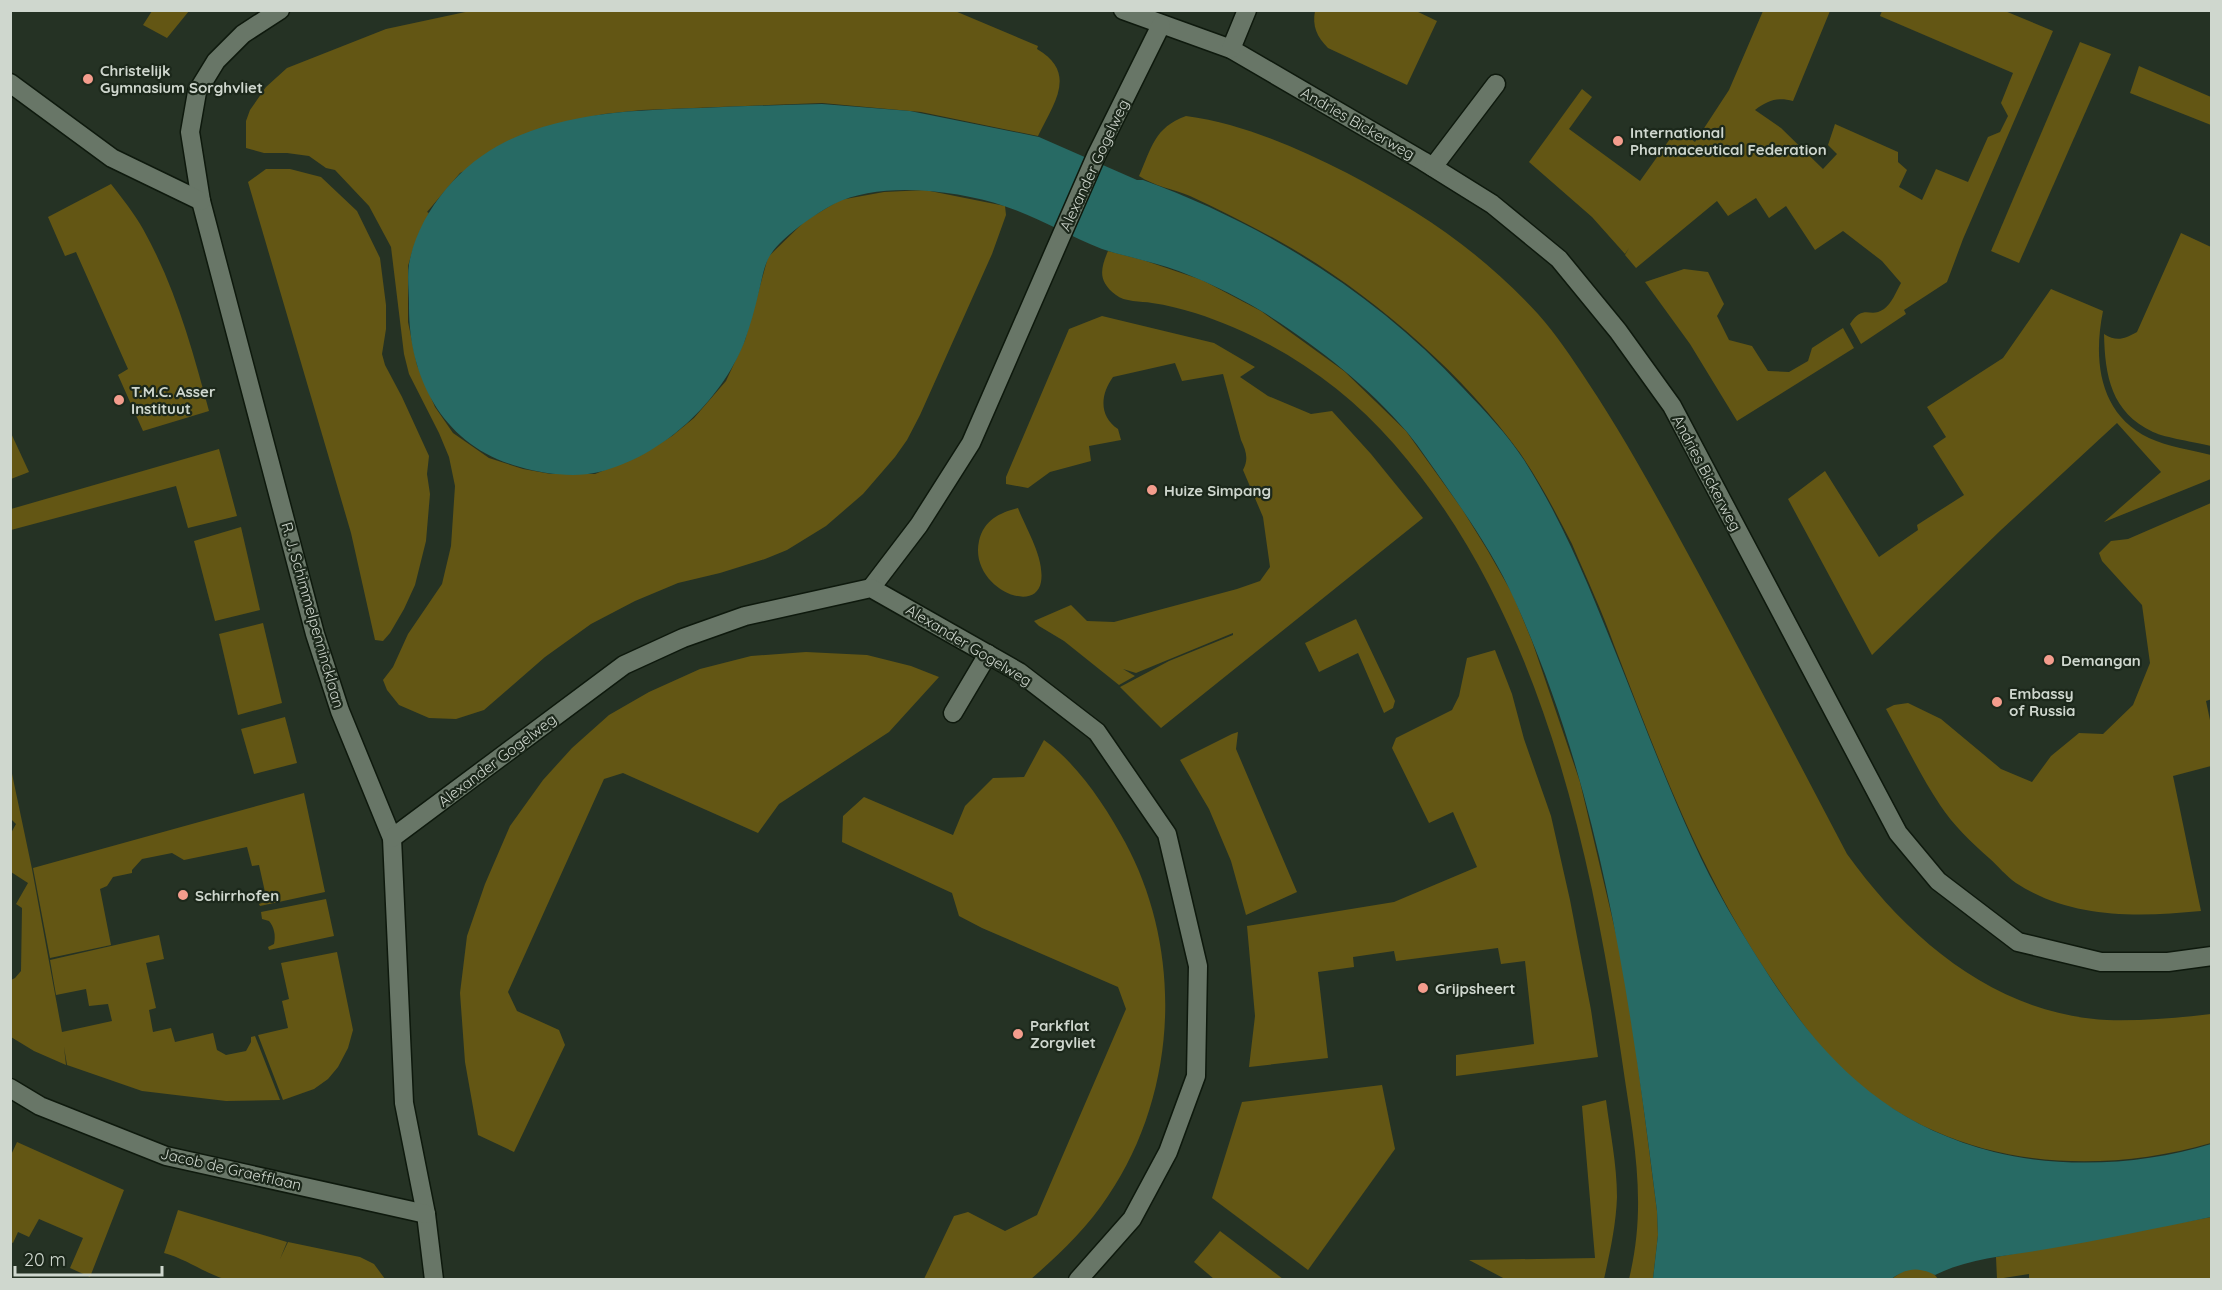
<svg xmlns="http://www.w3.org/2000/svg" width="2222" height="1290" font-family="Quicksand,sans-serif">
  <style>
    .green { fill: #635614 }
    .water { fill: #276a64 }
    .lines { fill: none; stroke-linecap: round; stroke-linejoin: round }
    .minor-casing { stroke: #0e190d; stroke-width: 21 }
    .minor { stroke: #687667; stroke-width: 18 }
    .poi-dot { fill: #f49d8d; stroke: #1c281b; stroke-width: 2 }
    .labels { text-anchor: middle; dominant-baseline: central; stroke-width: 4.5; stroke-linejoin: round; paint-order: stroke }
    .poi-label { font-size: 15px; font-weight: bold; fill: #cfd7ce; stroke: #1c281b; text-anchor: start }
    .street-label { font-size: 15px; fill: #cfd7ce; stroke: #1c281b }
  </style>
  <rect width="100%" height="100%" fill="#253224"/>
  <!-- green -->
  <g class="green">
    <path d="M 1414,10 L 1437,21 L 1407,85 L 1328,48 C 1317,37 1312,26 1315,11 Z"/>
    <path d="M 152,11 L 152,10 L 189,11 L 167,38 L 143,25 Z"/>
    <path d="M 470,11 L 955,11 L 1038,46 L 1037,49 C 1078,73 1054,103 1038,136 L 921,112 L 822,103 L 642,110 L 604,114 L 579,119 L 460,173 L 427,212 L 429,213 L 414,246 L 408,266 L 408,322 L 417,365 L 435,407 L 453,433 L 489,458 L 523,469 L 551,474 L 595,474 L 641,455 L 672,436 L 694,418 L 726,381 L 745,340 L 768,257 L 805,221 L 840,200 L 884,192 L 925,190 L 1005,206 L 1006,215 L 992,254 L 920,415 L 907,440 L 895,457 L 863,494 L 826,526 L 787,550 L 765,559 L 720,573 L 678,583 L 635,601 L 591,624 L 545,657 L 484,710 L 456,719 L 429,718 L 399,705 L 387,690 L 383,680 L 393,667 L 408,634 L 442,584 L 451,546 L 455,486 L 449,457 L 439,433 L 409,374 L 404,354 L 391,247 L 369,206 L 335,170 L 326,168 L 309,156 L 287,153 L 264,153 L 246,148 L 246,121 L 250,110 L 266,87 L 287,68 L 386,29 Z"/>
    <path d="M 1763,11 L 1830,11 L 1793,101 C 1778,97 1768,100 1755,110 L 1781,128 L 1823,169 L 1837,154 L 1828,145 L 1835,124 L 1898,152 L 1898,162 L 1907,170 L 1899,187 L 1922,200 L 1936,169 L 1968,182 L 1988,137 L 2000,132 L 2008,116 L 2001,103 L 2013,73 L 1880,16 L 1882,11 L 2005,11 L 2053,31 L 1963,239 L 1947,282 L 1904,310 L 1906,314 L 1861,344 L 1850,324 C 1864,303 1870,319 1884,309 C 1892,303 1896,292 1901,283 L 1882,261 L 1843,231 L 1815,250 L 1786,206 L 1769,218 L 1756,198 L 1728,216 L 1717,201 L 1636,268 L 1625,255 L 1629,248 L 1625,254 L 1592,217 L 1529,162 L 1582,89 L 1592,97 L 1569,129 L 1640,181 L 1677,129 L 1695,142 L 1729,90 Z"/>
    <path d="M 2080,42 L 2111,54 L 2019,263 L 1991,251 Z"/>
    <path d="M 2139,66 L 2211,97 L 2211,125 L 2130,93 Z"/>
    <path d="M 1186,116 C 1244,124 1295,147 1347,173 C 1421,212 1480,251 1538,314 C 1556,334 1572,358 1587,381 C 1617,426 1643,472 1669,519 C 1730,630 1788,742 1847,854 C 1909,940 1996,1014 2107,1020 C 2142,1021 2177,1018 2211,1014 L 2211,1143 C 2085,1179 1947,1165 1847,1074 C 1817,1046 1793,1011 1770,977 C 1701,875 1658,759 1614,645 C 1602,611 1586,577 1572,544 C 1556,513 1540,482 1520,453 C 1461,371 1367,290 1279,241 C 1250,225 1220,210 1190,196 C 1173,189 1154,186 1139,176 C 1152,147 1154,128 1186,116 Z"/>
    <path d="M 266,169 L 290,169 L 321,177 L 357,211 L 380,258 L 386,305 L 386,329 L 382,354 L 385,365 L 402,397 L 429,456 L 427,474 L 430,494 L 426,541 L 415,585 L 404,609 L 390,633 L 383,641 L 375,640 L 351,533 L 248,182 Z"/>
    <path d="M 111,184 C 122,198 134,213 143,229 C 175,286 192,348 209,411 L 143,431 L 118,375 L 128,369 L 76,252 L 65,256 L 48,217 Z"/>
    <path d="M 2181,233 L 2211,247 L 2211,446 C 2195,442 2166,438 2153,432 C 2111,412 2105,376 2104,334 C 2117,342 2124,339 2137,332 Z"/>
    <path d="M 1108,251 L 1143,260 L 1202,280 L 1261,311 L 1344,371 L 1406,431 L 1462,509 L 1488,551 L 1513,595 L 1532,641 L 1580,782 L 1621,955 L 1636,1049 L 1657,1211 L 1658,1235 L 1653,1279 L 1629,1279 C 1648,1202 1633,1137 1622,1060 C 1591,848 1539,609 1394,444 C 1341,383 1272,338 1195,313 C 1181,309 1167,305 1152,303 C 1141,301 1124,302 1116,295 C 1098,281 1100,270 1108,251 Z"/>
    <path d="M 1684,269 L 1708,272 L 1724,304 L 1717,316 L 1729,340 L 1752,346 L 1768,371 L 1789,372 L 1808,361 L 1812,348 L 1843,328 L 1854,348 L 1737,421 L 1690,344 L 1645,282 Z"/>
    <path d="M 2051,289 L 2103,311 C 2093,360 2099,414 2149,438 C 2168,447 2192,450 2211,455 L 2211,479 L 2104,522 L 2161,472 L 2117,423 L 2001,530 L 1872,655 L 1788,499 L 1825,471 L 1879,557 L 1918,530 L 1917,525 L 1964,495 L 1933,446 L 1946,437 L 1927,407 L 2003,358 Z"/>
    <path d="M 1102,316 L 1214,343 L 1255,367 L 1240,377 L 1268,396 L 1311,414 L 1332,411 L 1371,454 L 1423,518 L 1161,728 L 1120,687 L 1169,661 L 1233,635 L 1233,633 L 1136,673 L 1123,669 L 1135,676 L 1119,685 L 1064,641 L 1039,626 L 1034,621 L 1071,605 L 1087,621 L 1114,622 L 1237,589 L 1260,581 L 1270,567 L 1263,517 L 1243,470 C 1249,459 1246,451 1241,440 L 1223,374 L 1182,381 L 1175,363 L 1113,377 C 1100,395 1099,416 1118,429 L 1121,440 L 1089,446 L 1091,461 L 1050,472 L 1028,488 L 1006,484 L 1006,477 L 1069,329 Z"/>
    <path d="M 10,431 L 29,472 L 11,479 L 10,479 Z"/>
    <path d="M 219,449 L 237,516 L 188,528 L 176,486 L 11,530 L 11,509 Z"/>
    <path d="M 2211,503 L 2212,699 L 2206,701 L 2211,725 L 2211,766 L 2173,776 L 2201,911 C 2137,917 2072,919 2016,883 C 2006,876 1998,866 1989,858 C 1971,842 1953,825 1940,805 C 1920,775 1904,741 1886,709 L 1894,705 L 1908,703 L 1941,719 L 2001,769 L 2032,782 L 2051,756 L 2079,733 L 2103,734 L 2133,705 L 2150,663 L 2142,605 L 2102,561 L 2099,553 L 2111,541 L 2128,539 Z"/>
    <path d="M 1018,508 C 1026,529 1045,558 1041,582 C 1035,616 969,586 979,541 C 984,520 999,513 1018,508 Z"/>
    <path d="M 241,527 L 260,610 L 215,621 L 194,541 Z"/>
    <path d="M 1356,619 L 1395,701 L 1393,708 L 1384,713 L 1358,653 L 1319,672 L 1305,643 Z"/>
    <path d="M 263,623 L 282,703 L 238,715 L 219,634 Z"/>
    <path d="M 1495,650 L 1512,694 L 1524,739 L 1551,816 L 1570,900 L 1591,1010 L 1598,1057 L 1456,1076 L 1456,1055 L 1534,1044 L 1525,961 L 1501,964 L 1498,948 L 1396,961 L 1394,951 L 1353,957 L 1354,967 L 1318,972 L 1328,1058 L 1249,1067 L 1255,1016 L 1247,926 L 1394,902 L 1477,867 L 1453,812 L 1429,823 L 1392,748 L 1396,738 L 1452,710 L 1459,696 L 1467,658 Z"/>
    <path d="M 806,652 L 867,655 L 911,666 L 939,677 L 889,732 L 779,804 L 758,833 L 623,773 L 604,779 L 508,992 L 517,1011 L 559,1030 L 565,1045 L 514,1152 L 478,1135 L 465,1062 L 460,993 L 467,936 L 485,884 L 510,826 L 543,780 L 572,748 L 609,715 L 649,692 L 700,669 L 751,656 Z"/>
    <path d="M 285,717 L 297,763 L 254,774 L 241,729 Z"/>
    <path d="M 1238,732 L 1236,749 L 1297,892 L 1246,915 L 1231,861 L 1209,809 L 1180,760 L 1232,734 Z"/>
    <path d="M 1044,740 C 1077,763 1106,807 1125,842 C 1184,951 1178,1093 1108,1196 C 1087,1228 1060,1254 1031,1279 L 924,1279 L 954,1216 L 968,1212 L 1005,1231 L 1037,1215 L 1126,1009 L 1118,987 L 982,928 L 959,916 L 952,893 L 842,842 L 843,816 L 864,797 L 953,835 L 965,806 L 993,778 L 1024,777 Z"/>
    <path d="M 11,769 L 32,869 L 62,1032 L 112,1021 L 108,1004 L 89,1006 L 86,989 L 56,995 L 50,960 L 159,935 L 164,959 L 146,963 L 156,1008 L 149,1010 L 153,1032 L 171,1028 L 175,1042 L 213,1033 L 217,1050 L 226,1055 L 246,1051 L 251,1042 L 251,1037 L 255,1036 L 280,1100 L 226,1101 L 142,1091 L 67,1065 L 64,1047 L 66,1065 L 34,1051 L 11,1037 L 11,980 L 15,978 L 21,971 L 22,908 L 16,904 L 28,883 L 11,872 L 11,833 L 16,824 L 11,819 Z"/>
    <path d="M 304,793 L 325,892 L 260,906 L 259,904 L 267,901 L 259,865 L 252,866 L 247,847 L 184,860 L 172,853 L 142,859 L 132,870 L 132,873 L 113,877 L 107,886 L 100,889 L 111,945 L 50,958 L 33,868 Z"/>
    <path d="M 326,899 L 334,936 L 269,950 L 268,947 L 274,944 C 276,935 274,927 269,921 L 262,919 L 261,912 Z"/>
    <path d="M 337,952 L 353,1030 L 348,1048 L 338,1067 L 328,1079 L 314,1089 L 283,1100 L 258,1035 L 288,1028 L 282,1001 L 289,999 L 281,963 Z"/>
    <path d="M 1382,1085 L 1395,1149 L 1308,1270 L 1212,1198 L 1242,1102 Z"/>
    <path d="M 1606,1100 C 1610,1132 1617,1164 1617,1197 C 1616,1225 1610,1252 1604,1279 L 1505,1279 L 1469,1260 L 1595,1258 L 1582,1106 Z"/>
    <path d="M 17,1142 L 124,1190 L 90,1277 L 70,1268 L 83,1238 L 39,1219 L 29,1237 L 18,1232 L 13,1243 L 11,1242 L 11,1155 Z"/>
    <path d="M 178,1210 L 287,1242 L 280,1259 L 288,1242 L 360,1257 L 374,1264 L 385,1279 L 224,1279 C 203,1272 186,1259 164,1253 Z"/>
    <path d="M 2211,1217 L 2211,1279 L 2029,1280 L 2029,1274 L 1997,1279 L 1996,1257 Z"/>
    <path d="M 1220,1231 L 1283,1279 L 1214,1279 L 1194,1262 Z"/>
    <path d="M 1915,1268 C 1924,1269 1933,1271 1938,1279 L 1890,1280 L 1906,1269 Z"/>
  </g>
  <!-- water -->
  <path class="water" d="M 822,104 L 910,111 L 1039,137 L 1137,180 L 1143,180 C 1264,224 1375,293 1463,388 C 1485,411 1507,434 1524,460 C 1566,526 1592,594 1621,666 C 1644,724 1667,784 1693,841 C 1713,886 1739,929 1766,971 C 1823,1061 1888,1125 1994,1152 C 2063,1169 2143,1165 2211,1144 L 2211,1217 C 2157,1228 2102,1240 2047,1249 C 2009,1256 1971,1257 1935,1275 C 1917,1266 1906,1268 1890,1280 L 1653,1279 L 1658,1235 L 1657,1211 C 1631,1004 1602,793 1515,601 C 1497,560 1471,522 1446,486 C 1433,468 1421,449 1407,432 C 1367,385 1315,345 1263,312 C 1233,294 1200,278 1167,267 C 1145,260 1123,256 1102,249 C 1069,236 1038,217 1004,206 C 956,190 880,181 834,204 C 815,214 783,236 771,254 C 764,264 762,279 759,291 C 755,309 750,326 744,343 C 720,402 663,456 599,472 C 575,478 544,474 520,467 C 444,447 408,379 409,304 C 409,291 407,277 409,264 C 418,213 460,164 505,142 C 566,112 636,110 702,108 C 742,106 782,105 822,104 Z"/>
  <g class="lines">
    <defs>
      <g id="minor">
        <path d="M 280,10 L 243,34 L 216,61 L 197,92 L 190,132 L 201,201 L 315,634 L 340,711 L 392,838 L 404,1103 L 426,1214 L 434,1280"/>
        <path d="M 1123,10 L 1231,49 L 1423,161 L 1492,204 L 1559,259 L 1618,331 L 1672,406 L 1898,833 L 1938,881 L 2018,942 L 2101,962 L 2168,962 L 2212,956"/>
        <path d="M 1231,49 L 1247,10"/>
        <path d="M 10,83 L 112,158 L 201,201"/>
        <path d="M 1433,167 L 1496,84"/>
        <path d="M 871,588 L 919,525 L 971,443 L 1096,156 L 1161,25"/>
        <path d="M 953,713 L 988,654"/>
        <path d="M 392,838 L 624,665 L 683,638 L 745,616 L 871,588 L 1019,672 L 1097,732 L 1167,834 L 1198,966 L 1196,1076 L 1168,1152 L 1132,1219 L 1078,1280"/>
        <path d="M 10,1088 L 40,1106 L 166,1156 L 426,1214"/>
      </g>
    </defs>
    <!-- minor casing -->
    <use href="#minor" class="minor-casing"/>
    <!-- minor -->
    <use href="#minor" class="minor"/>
  </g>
  <!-- markers -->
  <g class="poi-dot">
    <circle cx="88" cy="79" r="6"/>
    <circle cx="1618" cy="141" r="6"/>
    <circle cx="119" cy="400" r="6"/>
    <circle cx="1152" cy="490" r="6"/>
    <circle cx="2049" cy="660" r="6"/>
    <circle cx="1997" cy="702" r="6"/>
    <circle cx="183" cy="895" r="6"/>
    <circle cx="1423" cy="988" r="6"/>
    <circle cx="1018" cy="1034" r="6"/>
  </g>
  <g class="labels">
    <!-- poi labels -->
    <g class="poi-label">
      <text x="100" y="70">Christelijk<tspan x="100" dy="17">Gymnasium Sorghvliet</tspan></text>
      <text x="1630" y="132">International<tspan x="1630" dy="17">Pharmaceutical Federation</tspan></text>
      <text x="131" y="391">T.M.C. Asser<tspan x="131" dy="17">Instituut</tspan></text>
      <text x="1164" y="490">Huize Simpang</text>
      <text x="2061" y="660">Demangan</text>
      <text x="2009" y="693">Embassy<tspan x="2009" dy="17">of Russia</tspan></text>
      <text x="195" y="895">Schirrhofen</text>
      <text x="1435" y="988">Grijpsheert</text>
      <text x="1030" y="1025">Parkflat<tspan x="1030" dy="17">Zorgvliet</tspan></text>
    </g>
    <!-- street labels -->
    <g class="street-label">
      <text transform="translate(1358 123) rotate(30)">Andries Bickerweg</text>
      <text transform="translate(1094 165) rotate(-65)">Alexander Gogelweg</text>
      <text transform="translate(1707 473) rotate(62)">Andries Bickerweg</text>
      <text transform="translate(313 615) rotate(74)">R. J. Schimmelpennincklaan</text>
      <text transform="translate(969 645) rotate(31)">Alexander Gogelweg</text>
      <text transform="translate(497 760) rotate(-37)">Alexander Gogelweg</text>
      <text transform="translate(231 1169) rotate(13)">Jacob de Graefflaan</text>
    </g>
  </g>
  <!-- border -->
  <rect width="2222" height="1290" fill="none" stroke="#cfd7ce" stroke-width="24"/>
  <!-- scale -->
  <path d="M15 1266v9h147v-9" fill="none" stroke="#cfd7ce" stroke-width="3"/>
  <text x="24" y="1266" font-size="18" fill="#cfd7ce" stroke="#1c281b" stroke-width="4.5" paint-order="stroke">20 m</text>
</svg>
